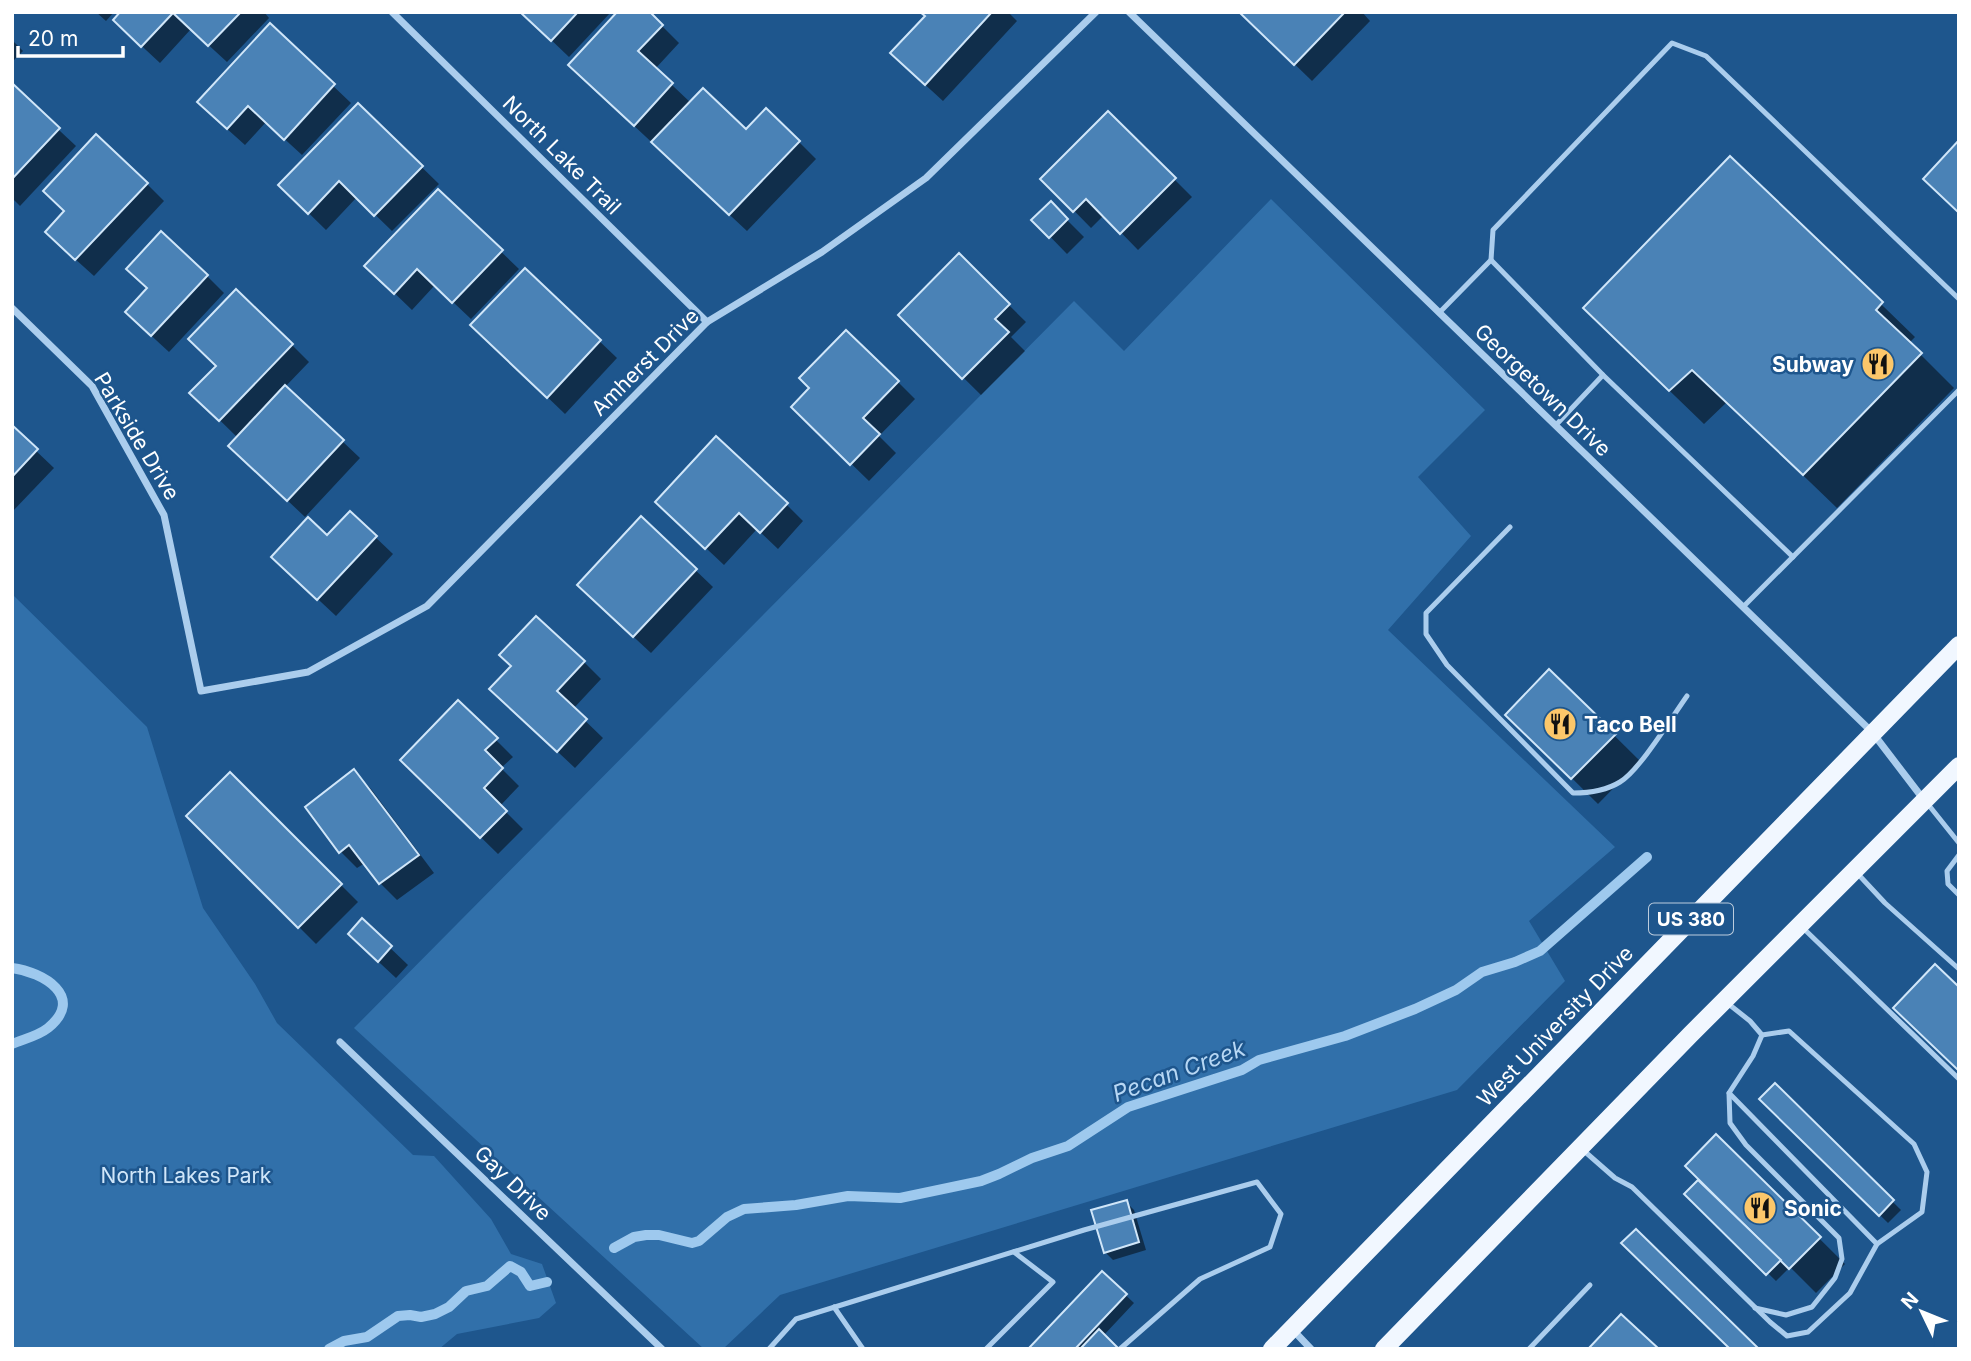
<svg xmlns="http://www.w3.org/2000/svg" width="1971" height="1361" font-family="Inter,sans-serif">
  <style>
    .green { fill: #3170aa }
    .shadow { fill: #0007 }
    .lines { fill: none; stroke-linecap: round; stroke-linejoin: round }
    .stream { stroke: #9ec9ee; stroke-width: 10 }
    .building { fill: #4a82b6; stroke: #d0e6f9; stroke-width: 2 }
    .lane { stroke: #abcded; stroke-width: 5 }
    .street { stroke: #abcded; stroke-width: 7 }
    .primary { stroke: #f1f7ff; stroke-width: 18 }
    .labels { text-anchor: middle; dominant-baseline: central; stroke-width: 5; stroke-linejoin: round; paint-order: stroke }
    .shield { fill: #1e568d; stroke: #bcccdd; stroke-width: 2 }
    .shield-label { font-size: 19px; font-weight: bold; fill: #fff }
    .street-label { font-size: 21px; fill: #fff; stroke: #1e568d }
    .poi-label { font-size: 21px; font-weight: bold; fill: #fff; stroke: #1e568d; text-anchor: start }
    .park-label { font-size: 21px; fill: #d0e6f9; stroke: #1e568d }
    .water-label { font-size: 23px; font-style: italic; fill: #b7d7f4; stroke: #1e568d }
  </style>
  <rect width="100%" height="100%" fill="#1e568d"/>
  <!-- green -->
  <g class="green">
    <path d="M 1271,199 L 1485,410 L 1418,477 L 1471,536 L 1388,630 L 1615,847 L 1529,921 L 1565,981 L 1457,1090 L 780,1295 L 723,1349 L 704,1349 L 354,1028 L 1074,301 L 1124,351 Z"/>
    <path d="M 12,594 L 147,727 L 203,908 L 255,984 L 277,1023 L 413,1155 L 434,1156 L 491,1219 L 511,1254 L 542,1264 L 556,1303 L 539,1318 L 457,1334 L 439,1349 L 12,1349 Z"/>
  </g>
  <!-- shadow -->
  <g class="shadow">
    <path d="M 96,12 L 114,12 L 106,21 Z"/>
    <path d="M 122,12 L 264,12 L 269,18 L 227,62 L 191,29 L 160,63 L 132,37 Z"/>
    <path d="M 522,12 L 611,12 L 569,57 Z"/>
    <path d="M 922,12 L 1008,12 L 1017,21 L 943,101 L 909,70 L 926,17 Z"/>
    <path d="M 1241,12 L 1362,12 L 1370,21 L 1312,81 Z"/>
    <path d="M 270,26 L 351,103 L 302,155 L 266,122 L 245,145 L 216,119 Z"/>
    <path d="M 662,26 L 679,43 L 655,69 L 691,103 L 746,132 L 799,142 L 816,159 L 747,231 L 587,82 Z"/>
    <path d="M 12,40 L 23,51 L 12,62 Z"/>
    <path d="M 12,86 L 76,146 L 20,206 L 12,198 Z"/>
    <path d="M 358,105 L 439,184 L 392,231 L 357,197 L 326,230 L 280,185 Z"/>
    <path d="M 1108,113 L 1192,197 L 1138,250 L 1104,215 L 1091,228 L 1043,179 Z"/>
    <path d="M 1730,158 L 1915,337 L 1909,343 L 1954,388 L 1837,508 L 1727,402 L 1704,424 L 1618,341 Z"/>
    <path d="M 147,184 L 164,201 L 94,276 L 64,249 Z"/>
    <path d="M 438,191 L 519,269 L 471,319 L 435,285 L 412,310 L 384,283 Z"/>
    <path d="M 1051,204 L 1084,237 L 1067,254 L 1034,220 Z"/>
    <path d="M 959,256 L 1026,322 L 1011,337 L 1025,351 L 981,395 L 900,315 Z"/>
    <path d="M 525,270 L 617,358 L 565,414 L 490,342 Z"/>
    <path d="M 207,276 L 224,293 L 169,352 L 144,329 Z"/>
    <path d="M 292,345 L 309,362 L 285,387 L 360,458 L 305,517 L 248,463 L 238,438 L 192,393 L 218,366 Z"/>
    <path d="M 898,382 L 915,399 L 879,436 L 896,453 L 869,481 L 793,407 L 812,388 Z"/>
    <path d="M 12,428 L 54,468 L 12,512 Z"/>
    <path d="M 786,504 L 803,521 L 778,549 L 757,529 L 724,565 L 675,519 Z"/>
    <path d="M 350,513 L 393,554 L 336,616 L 291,574 Z"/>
    <path d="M 641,518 L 713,587 L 651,653 L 596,602 Z"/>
    <path d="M 584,662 L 601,679 L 573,709 L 603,738 L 575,768 L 509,706 Z"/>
    <path d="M 1549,671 L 1640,761 L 1598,804 L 1508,715 Z"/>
    <path d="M 458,702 L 513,757 L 501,768 L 519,786 L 500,806 L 523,829 L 498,854 L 402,760 Z"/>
    <path d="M 354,772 L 371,789 L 434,873 L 397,900 L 380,883 L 365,863 L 357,868 L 340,851 Z"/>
    <path d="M 230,774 L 358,902 L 316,944 L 188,816 Z"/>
    <path d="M 362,921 L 408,965 L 396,978 L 367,951 Z"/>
    <path d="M 1775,1086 L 1901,1210 L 1888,1223 L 1761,1099 Z"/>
    <path d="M 1716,1136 L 1845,1264 L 1816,1293 L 1790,1267 L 1776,1281 L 1687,1194 L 1701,1180 Z"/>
    <path d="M 1126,1202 L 1134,1210 L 1146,1250 L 1113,1260 L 1105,1252 Z"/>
    <path d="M 1102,1273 L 1134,1303 L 1103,1336 L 1117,1349 L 1030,1349 Z"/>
  </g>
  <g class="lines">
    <!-- stream -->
    <g class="stream">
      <path d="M 12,968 C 43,972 86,997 48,1028 C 38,1036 24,1039 12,1044"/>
      <path d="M 614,1248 L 634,1237 L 646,1235 L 659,1235 L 692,1243 L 699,1241 L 727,1217 L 744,1209 L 796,1205 L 848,1196 L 900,1198 L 981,1181 L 999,1174 L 1032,1158 L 1068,1146 L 1128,1107 L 1242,1070 L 1259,1060 L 1345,1036 L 1415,1009 L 1456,990 L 1482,972 L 1515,962 L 1540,951 L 1647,857"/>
      <path d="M 329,1349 L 344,1341 L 367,1337 L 398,1316 L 410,1315 L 421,1317 L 435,1314 L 449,1307 L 466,1291 L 487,1286 L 510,1266 L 521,1272 L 530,1286 L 547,1282"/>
    </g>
  </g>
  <!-- building -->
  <g class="building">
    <path d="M 120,12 L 241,12 L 208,46 L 173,13 L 141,47 L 113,20 Z"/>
    <path d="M 520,12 L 578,12 L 551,41 Z"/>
    <path d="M 617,12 L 650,12 L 663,25 L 638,51 L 673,83 L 634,126 L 568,65 Z"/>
    <path d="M 920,12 L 992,12 L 925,85 L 890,53 L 925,16 Z"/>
    <path d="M 1239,12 L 1345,12 L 1294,65 Z"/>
    <path d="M 270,23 L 335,84 L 284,140 L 248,106 L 227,129 L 197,102 Z"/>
    <path d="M 12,83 L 60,128 L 12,179 Z"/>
    <path d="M 703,88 L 746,129 L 766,108 L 800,141 L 729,215 L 651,142 Z"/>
    <path d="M 358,103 L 423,166 L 374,216 L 339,181 L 308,214 L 278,185 Z"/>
    <path d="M 1108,111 L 1176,178 L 1120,234 L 1086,199 L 1073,212 L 1040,179 Z"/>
    <path d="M 96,134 L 148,183 L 75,260 L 45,232 L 64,211 L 43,191 Z"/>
    <path d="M 1959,140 L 1959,213 L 1923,179 Z"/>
    <path d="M 1730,156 L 1883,302 L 1876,310 L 1922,353 L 1803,475 L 1692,370 L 1669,391 L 1583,308 Z"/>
    <path d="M 438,189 L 503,250 L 452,303 L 417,269 L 394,294 L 364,266 Z"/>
    <path d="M 1051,201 L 1068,219 L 1049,238 L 1031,220 Z"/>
    <path d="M 161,231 L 208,275 L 151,336 L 125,312 L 147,288 L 126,269 Z"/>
    <path d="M 959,253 L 1010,304 L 995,319 L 1009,332 L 962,379 L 898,315 Z"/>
    <path d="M 525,268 L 601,340 L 547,398 L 470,325 Z"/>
    <path d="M 236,289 L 293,344 L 219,421 L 189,393 L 216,366 L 188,339 Z"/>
    <path d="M 846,330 L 899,381 L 863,418 L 880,434 L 850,465 L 791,407 L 809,388 L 799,378 Z"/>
    <path d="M 285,385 L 344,440 L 287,501 L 228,446 Z"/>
    <path d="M 12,425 L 38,449 L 12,477 Z"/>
    <path d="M 716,436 L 788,503 L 760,533 L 739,513 L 705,549 L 655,502 Z"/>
    <path d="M 350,511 L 377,536 L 317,600 L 271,557 L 308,517 L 327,535 Z"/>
    <path d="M 641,516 L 697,569 L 633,637 L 577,585 Z"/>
    <path d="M 536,616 L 585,661 L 557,691 L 587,719 L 557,752 L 489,689 L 511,666 L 499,655 Z"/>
    <path d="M 1549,669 L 1616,734 L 1571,779 L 1505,715 Z"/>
    <path d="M 458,700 L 498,738 L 485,750 L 503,768 L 484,788 L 507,811 L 480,838 L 400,760 Z"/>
    <path d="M 354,769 L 419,855 L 379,884 L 349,845 L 339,853 L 305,807 Z"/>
    <path d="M 230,772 L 342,884 L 298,928 L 186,816 Z"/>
    <path d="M 362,918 L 392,946 L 378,962 L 348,934 Z"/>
    <path d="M 1935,964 L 1959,987 L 1959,1071 L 1893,1008 Z"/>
    <path d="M 1775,1083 L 1894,1200 L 1879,1216 L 1759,1099 Z"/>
    <path d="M 1716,1134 L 1821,1237 L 1789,1269 L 1685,1166 Z"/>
    <path d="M 1698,1180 L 1781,1260 L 1766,1275 L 1684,1194 Z"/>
    <path d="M 1127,1200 L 1139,1242 L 1104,1253 L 1091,1210 Z"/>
    <path d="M 1636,1229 L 1759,1349 L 1730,1349 L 1621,1243 Z"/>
    <path d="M 1102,1271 L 1127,1294 L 1075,1349 L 1028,1349 Z"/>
    <path d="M 1621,1314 L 1659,1349 L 1588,1349 Z"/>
    <path d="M 1099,1329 L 1119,1349 L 1080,1349 Z"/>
  </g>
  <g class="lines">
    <!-- lane -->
    <g class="lane">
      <path d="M 1491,260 L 1493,230 L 1672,43 L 1706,56 L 1959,299"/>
      <path d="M 1439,313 L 1491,260 L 1603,375 L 1793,557"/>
      <path d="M 1555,426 L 1603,375"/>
      <path d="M 1510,527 L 1426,613 L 1426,634 L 1447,665 L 1573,793 C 1588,793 1607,790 1620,782 C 1639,771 1672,717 1687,696"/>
      <path d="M 1743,607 L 1959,390"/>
      <path d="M 1927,803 L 1959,843"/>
      <path d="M 1959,855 L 1947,871 L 1948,884 L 1959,895"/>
      <path d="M 1857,873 L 1885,903 L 1959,969"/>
      <path d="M 1802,927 L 1959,1079"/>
      <path d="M 1762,1035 L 1789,1031 L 1914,1144 L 1927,1172 L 1922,1212 L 1877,1244"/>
      <path d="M 1729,1093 L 1730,1123 L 1746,1145 L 1839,1238 L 1842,1259 L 1835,1278 L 1812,1307 L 1786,1315 L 1755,1308"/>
      <path d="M 1583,1150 L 1615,1178 L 1632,1187 L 1770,1322 L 1787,1336 L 1808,1332 L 1850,1293 L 1877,1244 L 1729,1093 L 1753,1056 L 1762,1035 L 1750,1021 L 1726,1002"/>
      <path d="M 834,1307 L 863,1349"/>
      <path d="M 769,1349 L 796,1319 L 1084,1230 L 1257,1182 L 1281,1214 L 1270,1247 L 1200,1279 L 1120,1349"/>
      <path d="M 986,1349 L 1053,1282 L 1014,1252"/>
      <path d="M 1529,1349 L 1590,1285"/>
    </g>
    <!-- street -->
    <g class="street">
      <path d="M 392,12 L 707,322"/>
      <path d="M 1129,12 L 1872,732 L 1924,800"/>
      <path d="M 12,308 L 92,386 L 164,515 L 201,691 L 308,672 L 427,606 L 707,322 L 822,252 L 926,178 L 1096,12"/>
      <path d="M 340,1042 L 662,1349"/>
      <path d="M 1292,1329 L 1311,1349"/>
    </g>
    <!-- primary -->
    <g class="primary">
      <path d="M 1272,1349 L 1959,645"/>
      <path d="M 1384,1349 L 1691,1034 L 1959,766"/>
    </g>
  </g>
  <!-- icons -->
  <defs>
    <symbol id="restaurant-disc" viewBox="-11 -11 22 22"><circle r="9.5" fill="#fcc76a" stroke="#1e568d"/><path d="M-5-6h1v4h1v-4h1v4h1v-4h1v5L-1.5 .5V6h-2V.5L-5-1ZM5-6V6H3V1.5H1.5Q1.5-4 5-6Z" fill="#111"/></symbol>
  </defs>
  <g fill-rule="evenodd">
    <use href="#restaurant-disc" x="1859" y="345" width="38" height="38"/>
    <use href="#restaurant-disc" x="1541" y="705" width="38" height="38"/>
    <use href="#restaurant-disc" x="1741" y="1189" width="38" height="38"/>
  </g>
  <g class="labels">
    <!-- shield labels -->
    <rect class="shield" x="1649" y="903.5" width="84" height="31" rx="5"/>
    <g class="shield-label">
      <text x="1691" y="919">US 380</text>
    </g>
    <!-- street labels -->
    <g class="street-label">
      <text transform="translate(562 155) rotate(45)">North Lake Trail</text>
      <text transform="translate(645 362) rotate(-45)">Amherst Drive</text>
      <text transform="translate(1543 390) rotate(44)">Georgetown Drive</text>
      <text transform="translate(137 436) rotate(59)">Parkside Drive</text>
      <text transform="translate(1555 1026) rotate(-46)">West University Drive</text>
      <text transform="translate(513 1183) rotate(44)">Gay Drive</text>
    </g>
    <!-- poi labels -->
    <g class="poi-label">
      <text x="1854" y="364" text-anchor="end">Subway</text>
      <text x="1584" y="724">Taco Bell</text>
      <text x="1784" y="1208">Sonic</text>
    </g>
    <!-- park labels -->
    <g class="park-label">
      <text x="186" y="1175">North Lakes Park</text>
    </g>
    <!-- water labels -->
    <g class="water-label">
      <text transform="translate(1179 1071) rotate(-20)">Pecan Creek</text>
    </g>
  </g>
  <!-- border -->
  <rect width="1971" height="1361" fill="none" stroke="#ffffff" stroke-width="28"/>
  <!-- north arrow -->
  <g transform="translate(1922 1312) rotate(313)" stroke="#1e568d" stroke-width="5" paint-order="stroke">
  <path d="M0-5L12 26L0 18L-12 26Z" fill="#ffffff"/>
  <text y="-10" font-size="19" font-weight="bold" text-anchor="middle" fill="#ffffff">N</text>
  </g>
  <!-- scale -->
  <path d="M18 46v10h105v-10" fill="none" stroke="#ffffff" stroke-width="3.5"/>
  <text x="28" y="46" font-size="21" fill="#ffffff" stroke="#1e568d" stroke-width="5" paint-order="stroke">20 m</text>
</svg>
